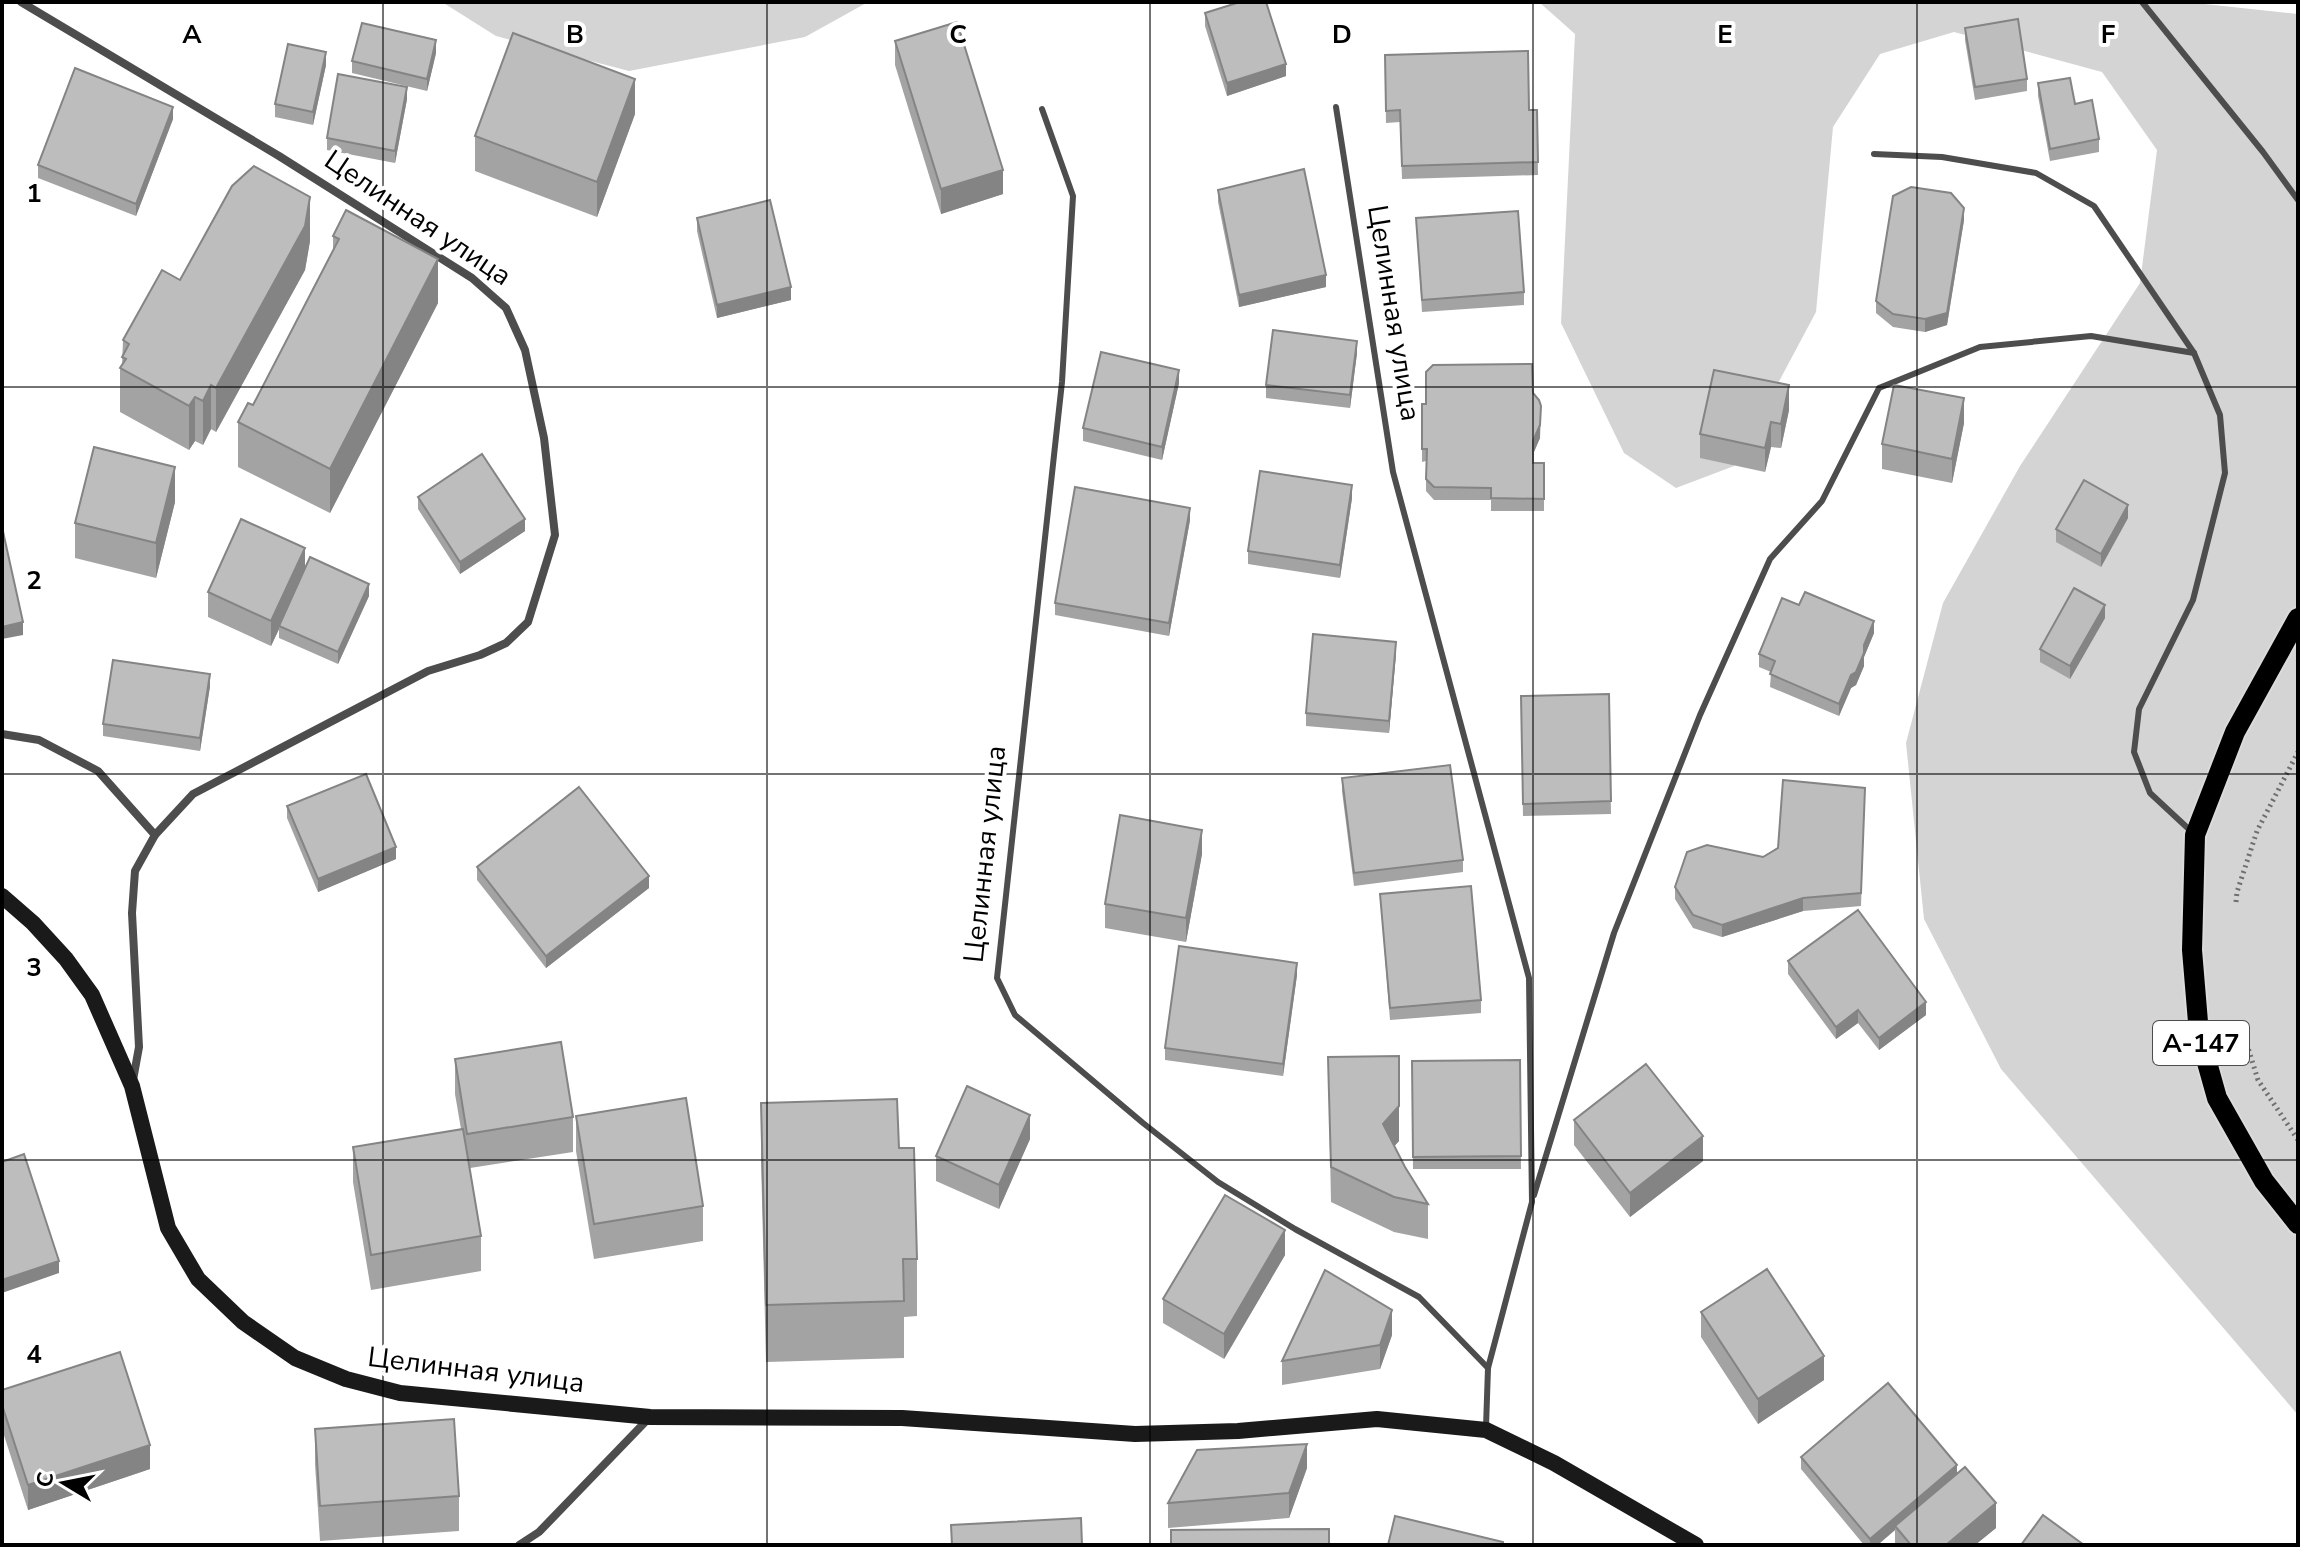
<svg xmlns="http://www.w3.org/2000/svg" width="2300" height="1547" font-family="'Nunito Sans',sans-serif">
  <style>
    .green { fill: #d4d4d4 }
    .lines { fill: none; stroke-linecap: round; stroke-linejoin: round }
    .primary-casing { stroke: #dbdbdb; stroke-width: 24 }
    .path { stroke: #6f6f6f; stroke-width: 5; stroke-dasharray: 2 4; stroke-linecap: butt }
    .lane { stroke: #4d4d4d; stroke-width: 6 }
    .street { stroke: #4d4d4d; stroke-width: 8 }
    .secondary { stroke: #1a1a1a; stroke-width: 16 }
    .primary { stroke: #000; stroke-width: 20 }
    .wall { fill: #a3a3a3 }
    .shaded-wall { fill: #848484 }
    .building { fill: #bdbdbd; stroke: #848484; stroke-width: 2 }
    .grid { fill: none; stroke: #000; stroke-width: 2; stroke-opacity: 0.55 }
    .labels { text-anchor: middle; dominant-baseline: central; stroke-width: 8; stroke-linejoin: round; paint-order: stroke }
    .shield { fill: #fff; stroke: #4c4c4c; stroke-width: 2 }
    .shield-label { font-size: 26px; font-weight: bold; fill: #000 }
    .street-label { font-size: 28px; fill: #000; stroke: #fff }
    .grid-label { font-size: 26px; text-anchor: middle; font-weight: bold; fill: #000; stroke: #fff; stroke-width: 8; stroke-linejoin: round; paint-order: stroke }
  </style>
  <rect width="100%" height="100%" fill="#fff"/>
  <!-- green -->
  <g class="green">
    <path d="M 442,2 L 868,2 L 805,37 L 629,71 L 496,36 Z"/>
    <path d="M 1539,2 L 2186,2 L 2298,14 L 2298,1415 L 2001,1069 L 1924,919 L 1906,743 L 1943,603 L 2020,466 L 2140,283 L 2157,150 L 2102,72 L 1954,32 L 1880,54 L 1833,127 L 1816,312 L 1734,466 L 1676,488 L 1624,453 L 1561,323 L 1575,34 Z"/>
  </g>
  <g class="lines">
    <defs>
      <path id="primary" d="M 2298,618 L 2235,732 L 2195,835 L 2192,950 L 2199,1034 L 2217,1098 L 2264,1181 L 2298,1224"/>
    </defs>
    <!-- primary casing -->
    <use href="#primary" class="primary-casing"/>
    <!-- path -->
    <g class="path">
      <path d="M 2236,902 L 2237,892 L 2257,831 L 2298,752"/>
      <path d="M 2245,1038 L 2258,1080 L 2298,1140"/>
    </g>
    <!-- lane -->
    <g class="lane">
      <path d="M 2142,2 L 2263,152 L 2298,200"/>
      <path d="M 1336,107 L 1393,472 L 1529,978 L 1532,1202 L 1488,1368 L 1486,1427"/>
      <path d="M 1042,109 L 1073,196 L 1062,382 L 997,978 L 1015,1015 L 1143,1123 L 1218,1182 L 1295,1229 L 1419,1297 L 1488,1368"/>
      <path d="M 1874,154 L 1942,157 L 2036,173 L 2094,206 L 2194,353 L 2220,415 L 2225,473 L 2193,600 L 2139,709 L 2134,752 L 2150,793 L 2193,833"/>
      <path d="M 1534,1195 L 1614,933 L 1700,715 L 1770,559 L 1822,501 L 1879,388 L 1980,347 L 2091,336 L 2194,353"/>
    </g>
    <!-- street -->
    <g class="street">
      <path d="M 2,734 L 39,740 L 98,771 L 155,835 L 193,794 L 428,671 L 480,655 L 506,643 L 528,622 L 555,535 L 544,438 L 525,350 L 506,308 L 472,278 L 279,156 L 21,2"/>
      <path d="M 133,1080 L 139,1047 L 132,913 L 135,871 L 155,835"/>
      <path d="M 519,1545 L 539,1532 L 650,1417"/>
    </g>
    <!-- secondary -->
    <path class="secondary" d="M 2,896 L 33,923 L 66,959 L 92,995 L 132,1086 L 168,1228 L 198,1279 L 243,1322 L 295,1358 L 346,1379 L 400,1393 L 650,1417 L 902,1418 L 1135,1434 L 1238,1431 L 1377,1419 L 1486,1430 L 1554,1463 L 1696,1545"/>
    <!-- primary -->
    <use href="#primary" class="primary"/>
  </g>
  <!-- wall -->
  <g class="wall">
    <path d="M 1205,13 L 1286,76 L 1227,96 L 1205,26 Z"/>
    <path d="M 1965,28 L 2027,79 L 2027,91 L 1975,100 L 1965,40 Z"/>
    <path d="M 895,41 L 1003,194 L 941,214 L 895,65 Z"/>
    <path d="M 436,53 L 427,91 L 352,73 L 352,61 Z"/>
    <path d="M 1385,55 L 1529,110 L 1537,110 L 1538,175 L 1402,179 L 1400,122 L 1386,123 Z"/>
    <path d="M 326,65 L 313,125 L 275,117 L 275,104 Z"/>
    <path d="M 2038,83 L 2075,104 L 2099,139 L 2099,152 L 2050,161 L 2038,96 Z"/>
    <path d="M 407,99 L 395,163 L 327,150 L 327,138 Z"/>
    <path d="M 635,114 L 597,217 L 475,171 L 475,136 Z"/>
    <path d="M 173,119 L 136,216 L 38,178 L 38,165 Z"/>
    <path d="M 1218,190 L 1326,287 L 1239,307 L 1218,202 Z"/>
    <path d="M 697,218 L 791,300 L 717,318 L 697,231 Z"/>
    <path d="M 1416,218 L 1524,292 L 1524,305 L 1422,312 Z"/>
    <path d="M 1964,220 L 1947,325 L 1925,332 L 1893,327 L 1876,313 L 1876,301 Z"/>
    <path d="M 333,236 L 438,303 L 330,513 L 238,467 L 238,422 L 253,405 L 333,251 Z"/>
    <path d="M 310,241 L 305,270 L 216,432 L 211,429 L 203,445 L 195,441 L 189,450 L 120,412 L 120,368 L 122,365 L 123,340 L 180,280 Z"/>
    <path d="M 1357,353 L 1350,408 L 1266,398 L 1266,385 Z"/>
    <path d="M 1179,383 L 1162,460 L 1083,441 L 1083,428 Z"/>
    <path d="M 1533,393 L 1540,438 L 1533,454 L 1533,463 L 1544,463 L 1544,511 L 1491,511 L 1491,500 L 1434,500 L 1426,491 L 1426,461 L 1422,462 L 1422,404 Z"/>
    <path d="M 1789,410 L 1781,448 L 1771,447 L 1765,472 L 1700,458 L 1700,434 Z"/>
    <path d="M 1964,423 L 1952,483 L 1882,469 L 1882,444 Z"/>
    <path d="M 418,497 L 525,531 L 460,574 L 418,509 Z"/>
    <path d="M 1352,498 L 1340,578 L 1248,564 L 1248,551 Z"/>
    <path d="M 175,502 L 156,578 L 75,558 L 75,523 Z"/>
    <path d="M 2128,518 L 2101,567 L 2056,542 L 2056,529 Z"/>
    <path d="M 1190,520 L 1169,636 L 1055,615 L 1055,603 Z"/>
    <path d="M 305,569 L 369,596 L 338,664 L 279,638 L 279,629 L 271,646 L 208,617 L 208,592 Z"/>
    <path d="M 1799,605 L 1874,633 L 1864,657 L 1864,666 L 1856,685 L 1851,688 L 1839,716 L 1770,687 L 1771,672 L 1759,667 L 1759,654 Z"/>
    <path d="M 2105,618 L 2070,679 L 2040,662 L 2040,649 Z"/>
    <path d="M 1396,654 L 1389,733 L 1306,726 L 1306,713 Z"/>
    <path d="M 210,686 L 200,751 L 103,736 L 103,724 Z"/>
    <path d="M 1609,694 L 1611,814 L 1523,816 L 1521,696 Z"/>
    <path d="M 1342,778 L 1463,860 L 1463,872 L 1354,886 L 1342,791 Z"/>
    <path d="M 1865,788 L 1861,906 L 1803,911 L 1722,937 L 1693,928 L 1675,899 L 1675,887 L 1763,857 Z"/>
    <path d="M 287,806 L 396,859 L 318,892 L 287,818 Z"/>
    <path d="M 1202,854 L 1186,942 L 1105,928 L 1105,904 Z"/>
    <path d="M 477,867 L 649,888 L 546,968 L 477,880 Z"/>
    <path d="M 1380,894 L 1481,1000 L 1481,1013 L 1390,1020 Z"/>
    <path d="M 1788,961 L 1926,1015 L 1879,1050 L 1858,1023 L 1836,1039 L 1788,974 Z"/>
    <path d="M 1297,975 L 1283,1076 L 1165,1060 L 1165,1048 Z"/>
    <path d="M 1328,1057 L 1399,1141 L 1394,1146 L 1405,1167 L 1428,1204 L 1428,1239 L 1394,1232 L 1331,1202 Z"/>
    <path d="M 455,1059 L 573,1117 L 573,1152 L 470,1168 L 481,1236 L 481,1271 L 371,1290 L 353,1182 L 353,1147 L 461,1129 L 455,1094 Z"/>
    <path d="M 1520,1060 L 1521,1169 L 1413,1169 L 1412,1061 Z"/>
    <path d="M 761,1103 L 899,1148 L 917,1259 L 917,1316 L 904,1317 L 904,1358 L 766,1362 L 761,1160 Z"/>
    <path d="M 576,1116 L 703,1206 L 703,1241 L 594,1259 L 576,1151 Z"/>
    <path d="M 1574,1120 L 1703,1161 L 1630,1217 L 1574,1145 Z"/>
    <path d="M 1030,1139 L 999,1209 L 936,1181 L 936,1156 Z"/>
    <path d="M 1285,1255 L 1224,1359 L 1163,1323 L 1163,1299 Z"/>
    <path d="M 1701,1312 L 1824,1380 L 1758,1424 L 1701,1337 Z"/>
    <path d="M 1392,1335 L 1380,1369 L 1282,1385 L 1282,1361 Z"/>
    <path d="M 2,1390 L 150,1469 L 28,1510 L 2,1429 Z"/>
    <path d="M 315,1429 L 459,1496 L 459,1531 L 320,1541 L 315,1464 Z"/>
    <path d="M 1801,1457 L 1957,1474 L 1996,1528 L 1975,1545 L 1895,1545 L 1895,1530 L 1878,1545 L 1864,1545 L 1801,1469 Z"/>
    <path d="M 1307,1468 L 1289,1518 L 1168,1528 L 1168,1503 Z"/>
  </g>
  <!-- shaded-wall -->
  <g class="shaded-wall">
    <path d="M 436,40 L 436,53 L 427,91 L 427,79 Z"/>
    <path d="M 326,52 L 326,65 L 313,125 L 313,112 Z"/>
    <path d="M 1286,64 L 1286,76 L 1227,96 L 1227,83 Z"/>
    <path d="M 635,79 L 635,114 L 597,217 L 597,182 Z"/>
    <path d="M 407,87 L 407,99 L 395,163 L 395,151 Z"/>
    <path d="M 173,107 L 173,119 L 136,216 L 136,204 Z"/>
    <path d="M 1003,170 L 1003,194 L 941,214 L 941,189 Z"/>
    <path d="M 310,197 L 310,241 L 305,270 L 216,432 L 216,388 Z"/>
    <path d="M 1964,208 L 1964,220 L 1947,325 L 1925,332 L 1925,319 Z"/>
    <path d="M 438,259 L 438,303 L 330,513 L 330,469 Z"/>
    <path d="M 1326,275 L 1326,287 L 1239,307 L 1239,295 Z"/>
    <path d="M 791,287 L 791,300 L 717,318 L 717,305 Z"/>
    <path d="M 1357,341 L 1357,353 L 1350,408 L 1350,395 Z"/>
    <path d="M 1179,370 L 1179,383 L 1162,460 L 1162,447 Z"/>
    <path d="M 211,385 L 211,429 L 203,445 L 203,401 Z"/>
    <path d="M 1789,385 L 1789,410 L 1781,448 L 1781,424 Z"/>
    <path d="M 195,397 L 195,441 L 189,450 L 189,406 Z"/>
    <path d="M 1964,398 L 1964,423 L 1952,483 L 1952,459 Z"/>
    <path d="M 1541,406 L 1540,438 L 1533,454 L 1533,441 Z"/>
    <path d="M 1771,422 L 1771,447 L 1765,472 L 1765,448 Z"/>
    <path d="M 175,467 L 175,502 L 156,578 L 156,543 Z"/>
    <path d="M 1352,485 L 1352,498 L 1340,578 L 1340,565 Z"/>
    <path d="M 2128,505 L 2128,518 L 2101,567 L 2101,554 Z"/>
    <path d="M 1190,508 L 1190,520 L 1169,636 L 1169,623 Z"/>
    <path d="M 525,519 L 525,531 L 460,574 L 460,562 Z"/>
    <path d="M 305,548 L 305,573 L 279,626 L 279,629 L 271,646 L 271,621 Z"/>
    <path d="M 369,584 L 369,596 L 338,664 L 338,652 Z"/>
    <path d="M 2105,605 L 2105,618 L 2070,679 L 2070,666 Z"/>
    <path d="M 1874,621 L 1874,633 L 1864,657 L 1864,666 L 1856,685 L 1851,688 L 1839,716 L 1839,704 Z"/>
    <path d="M 23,622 L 23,635 L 2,639 L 2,627 Z"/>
    <path d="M 1396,642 L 1396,654 L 1389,733 L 1389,721 Z"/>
    <path d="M 210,674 L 210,686 L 200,751 L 200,738 Z"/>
    <path d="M 1202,830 L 1202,854 L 1186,942 L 1186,918 Z"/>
    <path d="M 396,847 L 396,859 L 318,892 L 318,879 Z"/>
    <path d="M 649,876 L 649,888 L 546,968 L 546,956 Z"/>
    <path d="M 1803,898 L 1803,911 L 1722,937 L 1722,925 Z"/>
    <path d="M 1297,963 L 1297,975 L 1283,1076 L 1283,1064 Z"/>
    <path d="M 1926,1002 L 1926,1015 L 1879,1050 L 1879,1038 Z"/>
    <path d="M 1858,1010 L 1858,1023 L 1836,1039 L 1836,1027 Z"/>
    <path d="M 1399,1106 L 1399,1141 L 1383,1159 L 1383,1124 Z"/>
    <path d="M 1030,1115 L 1030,1139 L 999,1209 L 999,1185 Z"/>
    <path d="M 1703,1136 L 1703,1161 L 1630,1217 L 1630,1193 Z"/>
    <path d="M 1285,1230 L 1285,1255 L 1224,1359 L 1224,1334 Z"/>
    <path d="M 59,1261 L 59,1273 L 2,1293 L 2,1280 Z"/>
    <path d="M 1392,1310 L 1392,1335 L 1380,1369 L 1380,1345 Z"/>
    <path d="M 1824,1356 L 1824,1380 L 1758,1424 L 1758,1399 Z"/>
    <path d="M 1307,1444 L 1307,1468 L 1289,1518 L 1289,1493 Z"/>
    <path d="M 150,1445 L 150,1469 L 28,1510 L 28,1485 Z"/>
    <path d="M 1957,1465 L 1957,1478 L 1895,1526 L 1895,1530 L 1877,1545 L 1870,1545 L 1870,1539 Z"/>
    <path d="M 1996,1503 L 1996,1528 L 1975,1545 L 1946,1545 Z"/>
  </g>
  <!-- building -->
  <g class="building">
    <path d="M 1240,2 L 1266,2 L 1286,64 L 1227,83 L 1205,13 Z"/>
    <path d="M 2018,19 L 2027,79 L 1975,87 L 1965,28 Z"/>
    <path d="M 957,22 L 1003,170 L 941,189 L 895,41 Z"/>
    <path d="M 362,23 L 436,40 L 427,79 L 352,61 Z"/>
    <path d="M 513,33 L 635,79 L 597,182 L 475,136 Z"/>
    <path d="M 288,44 L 326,52 L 313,112 L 275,104 Z"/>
    <path d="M 1528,51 L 1529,110 L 1537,110 L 1538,162 L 1402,166 L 1400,110 L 1386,111 L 1385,55 Z"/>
    <path d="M 75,68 L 173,107 L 136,204 L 38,165 Z"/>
    <path d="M 338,74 L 407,87 L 395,151 L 327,138 Z"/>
    <path d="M 2070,78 L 2075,104 L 2092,100 L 2099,139 L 2050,149 L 2038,83 Z"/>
    <path d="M 254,166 L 310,197 L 305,226 L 216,388 L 211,385 L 203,401 L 195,397 L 189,406 L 120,368 L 126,359 L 122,357 L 129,344 L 123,340 L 162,270 L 180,280 L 232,186 Z"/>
    <path d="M 1304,169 L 1326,275 L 1239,295 L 1218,190 Z"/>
    <path d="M 1911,187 L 1951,193 L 1964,208 L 1947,313 L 1925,319 L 1893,314 L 1876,301 L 1893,196 Z"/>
    <path d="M 770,200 L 791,287 L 717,305 L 697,218 Z"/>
    <path d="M 346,210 L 438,259 L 330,469 L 238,422 L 248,403 L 253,405 L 339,239 L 333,236 Z"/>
    <path d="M 1518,211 L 1524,292 L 1422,300 L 1416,218 Z"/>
    <path d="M 1273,330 L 1357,341 L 1350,395 L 1266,385 Z"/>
    <path d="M 1101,352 L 1179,370 L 1162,447 L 1083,428 Z"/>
    <path d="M 1532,364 L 1533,393 L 1539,400 L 1541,406 L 1540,425 L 1533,441 L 1533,463 L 1544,463 L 1544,499 L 1491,498 L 1491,488 L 1434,487 L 1426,479 L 1427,449 L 1422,449 L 1422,404 L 1426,404 L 1426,372 L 1433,365 Z"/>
    <path d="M 1714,370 L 1789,385 L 1781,424 L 1771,422 L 1765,448 L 1700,434 Z"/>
    <path d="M 1894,385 L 1964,398 L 1952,459 L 1882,444 Z"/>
    <path d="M 94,447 L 175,467 L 156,543 L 75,523 Z"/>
    <path d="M 482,454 L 525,519 L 460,562 L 418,497 Z"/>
    <path d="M 1260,471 L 1352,485 L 1340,565 L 1248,551 Z"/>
    <path d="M 2084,480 L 2128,505 L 2101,554 L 2056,529 Z"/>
    <path d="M 1075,487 L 1190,508 L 1169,623 L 1055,603 Z"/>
    <path d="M 241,519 L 305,548 L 271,621 L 208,592 Z"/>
    <path d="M 2,527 L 23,622 L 2,627 Z"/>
    <path d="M 310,557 L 369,584 L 338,652 L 279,626 Z"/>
    <path d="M 2074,588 L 2105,605 L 2070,666 L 2040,649 Z"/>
    <path d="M 1805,592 L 1874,621 L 1864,645 L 1864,653 L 1856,672 L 1851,675 L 1839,704 L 1770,674 L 1775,661 L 1759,654 L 1782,598 L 1799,605 Z"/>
    <path d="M 1313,634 L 1396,642 L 1389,721 L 1306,713 Z"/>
    <path d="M 113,660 L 210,674 L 200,738 L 103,724 Z"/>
    <path d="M 1609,694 L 1611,801 L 1523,804 L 1521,696 Z"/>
    <path d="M 1450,765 L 1463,860 L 1354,873 L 1342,778 Z"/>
    <path d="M 366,774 L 396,847 L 318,879 L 287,806 Z"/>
    <path d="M 1783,780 L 1865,788 L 1861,893 L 1803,898 L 1722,925 L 1693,915 L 1675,887 L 1687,852 L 1707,845 L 1763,857 L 1778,848 Z"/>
    <path d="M 579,787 L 649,876 L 546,956 L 477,867 Z"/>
    <path d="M 1120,815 L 1202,830 L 1186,918 L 1105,904 Z"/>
    <path d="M 1471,886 L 1481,1000 L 1390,1008 L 1380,894 Z"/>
    <path d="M 1858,910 L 1926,1002 L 1879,1038 L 1858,1010 L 1836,1027 L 1788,961 Z"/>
    <path d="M 1179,946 L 1297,963 L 1283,1064 L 1165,1048 Z"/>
    <path d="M 561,1042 L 573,1117 L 467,1134 L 455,1059 Z"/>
    <path d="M 1399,1056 L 1399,1106 L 1383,1124 L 1405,1167 L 1428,1204 L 1394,1197 L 1331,1167 L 1328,1057 Z"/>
    <path d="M 1520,1060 L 1521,1156 L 1413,1157 L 1412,1061 Z"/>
    <path d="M 1646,1064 L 1703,1136 L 1630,1193 L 1574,1120 Z"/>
    <path d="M 967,1086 L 1030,1115 L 999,1185 L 936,1156 Z"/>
    <path d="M 686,1098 L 703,1206 L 594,1224 L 576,1116 Z"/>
    <path d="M 897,1099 L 899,1148 L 914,1148 L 917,1259 L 903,1259 L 904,1301 L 766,1305 L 761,1103 Z"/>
    <path d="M 463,1129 L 481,1236 L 371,1255 L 353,1147 Z"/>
    <path d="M 24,1154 L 59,1261 L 2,1280 L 2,1162 Z"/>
    <path d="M 1225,1195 L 1285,1230 L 1224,1334 L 1163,1299 Z"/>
    <path d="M 1767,1269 L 1824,1356 L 1758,1399 L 1701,1312 Z"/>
    <path d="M 1325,1270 L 1392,1310 L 1380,1345 L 1282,1361 Z"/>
    <path d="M 120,1352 L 150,1445 L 28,1485 L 2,1405 L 2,1390 Z"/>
    <path d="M 1888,1383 L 1957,1465 L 1870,1539 L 1801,1457 Z"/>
    <path d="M 454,1419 L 459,1496 L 320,1506 L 315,1429 Z"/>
    <path d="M 1307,1444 L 1289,1493 L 1168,1503 L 1197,1450 Z"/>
    <path d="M 1965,1467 L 1996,1503 L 1946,1545 L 1911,1545 L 1895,1526 Z"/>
    <path d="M 2043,1515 L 2084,1545 L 2021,1545 Z"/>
    <path d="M 1395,1516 L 1503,1542 L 1503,1545 L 1388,1545 Z"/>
    <path d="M 1081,1518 L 1082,1545 L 952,1545 L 951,1525 Z"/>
    <path d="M 1329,1529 L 1329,1545 L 1171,1545 L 1171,1530 Z"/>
  </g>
  <!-- grid -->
  <path class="grid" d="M 383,2 L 383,1545M 767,2 L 767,1545M 1150,2 L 1150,1545M 1533,2 L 1533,1545M 1917,2 L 1917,1545M 2,387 L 2298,387M 2,774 L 2298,774M 2,1160 L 2298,1160"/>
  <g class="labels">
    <!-- shield labels -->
    <rect class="shield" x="2153" y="1021" width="96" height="44" rx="6"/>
    <g class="shield-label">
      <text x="2201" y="1043">А-147</text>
    </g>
    <!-- street labels -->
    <g class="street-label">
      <text transform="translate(418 218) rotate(34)">Целинная улица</text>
      <text transform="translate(1394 313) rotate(81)">Целинная улица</text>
      <text transform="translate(985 854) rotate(-84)">Целинная улица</text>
      <text transform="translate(476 1370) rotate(7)">Целинная улица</text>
    </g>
  </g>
  <g class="grid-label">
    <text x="192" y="43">A</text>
    <text x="575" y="43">B</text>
    <text x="958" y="43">C</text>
    <text x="1342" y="43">D</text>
    <text x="1725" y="43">E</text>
    <text x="2108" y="43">F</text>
    <text x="34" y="202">1</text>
    <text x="34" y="589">2</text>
    <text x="34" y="976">3</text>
    <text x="34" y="1363">4</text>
  </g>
  <!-- border -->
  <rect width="2300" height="1547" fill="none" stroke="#000000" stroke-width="8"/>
  <!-- north arrow -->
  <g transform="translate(64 1483) rotate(280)" stroke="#ffffff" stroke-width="6" paint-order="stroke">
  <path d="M0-6L14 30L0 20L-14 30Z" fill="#000000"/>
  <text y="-12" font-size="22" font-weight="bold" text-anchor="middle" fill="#000000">С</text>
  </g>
</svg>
